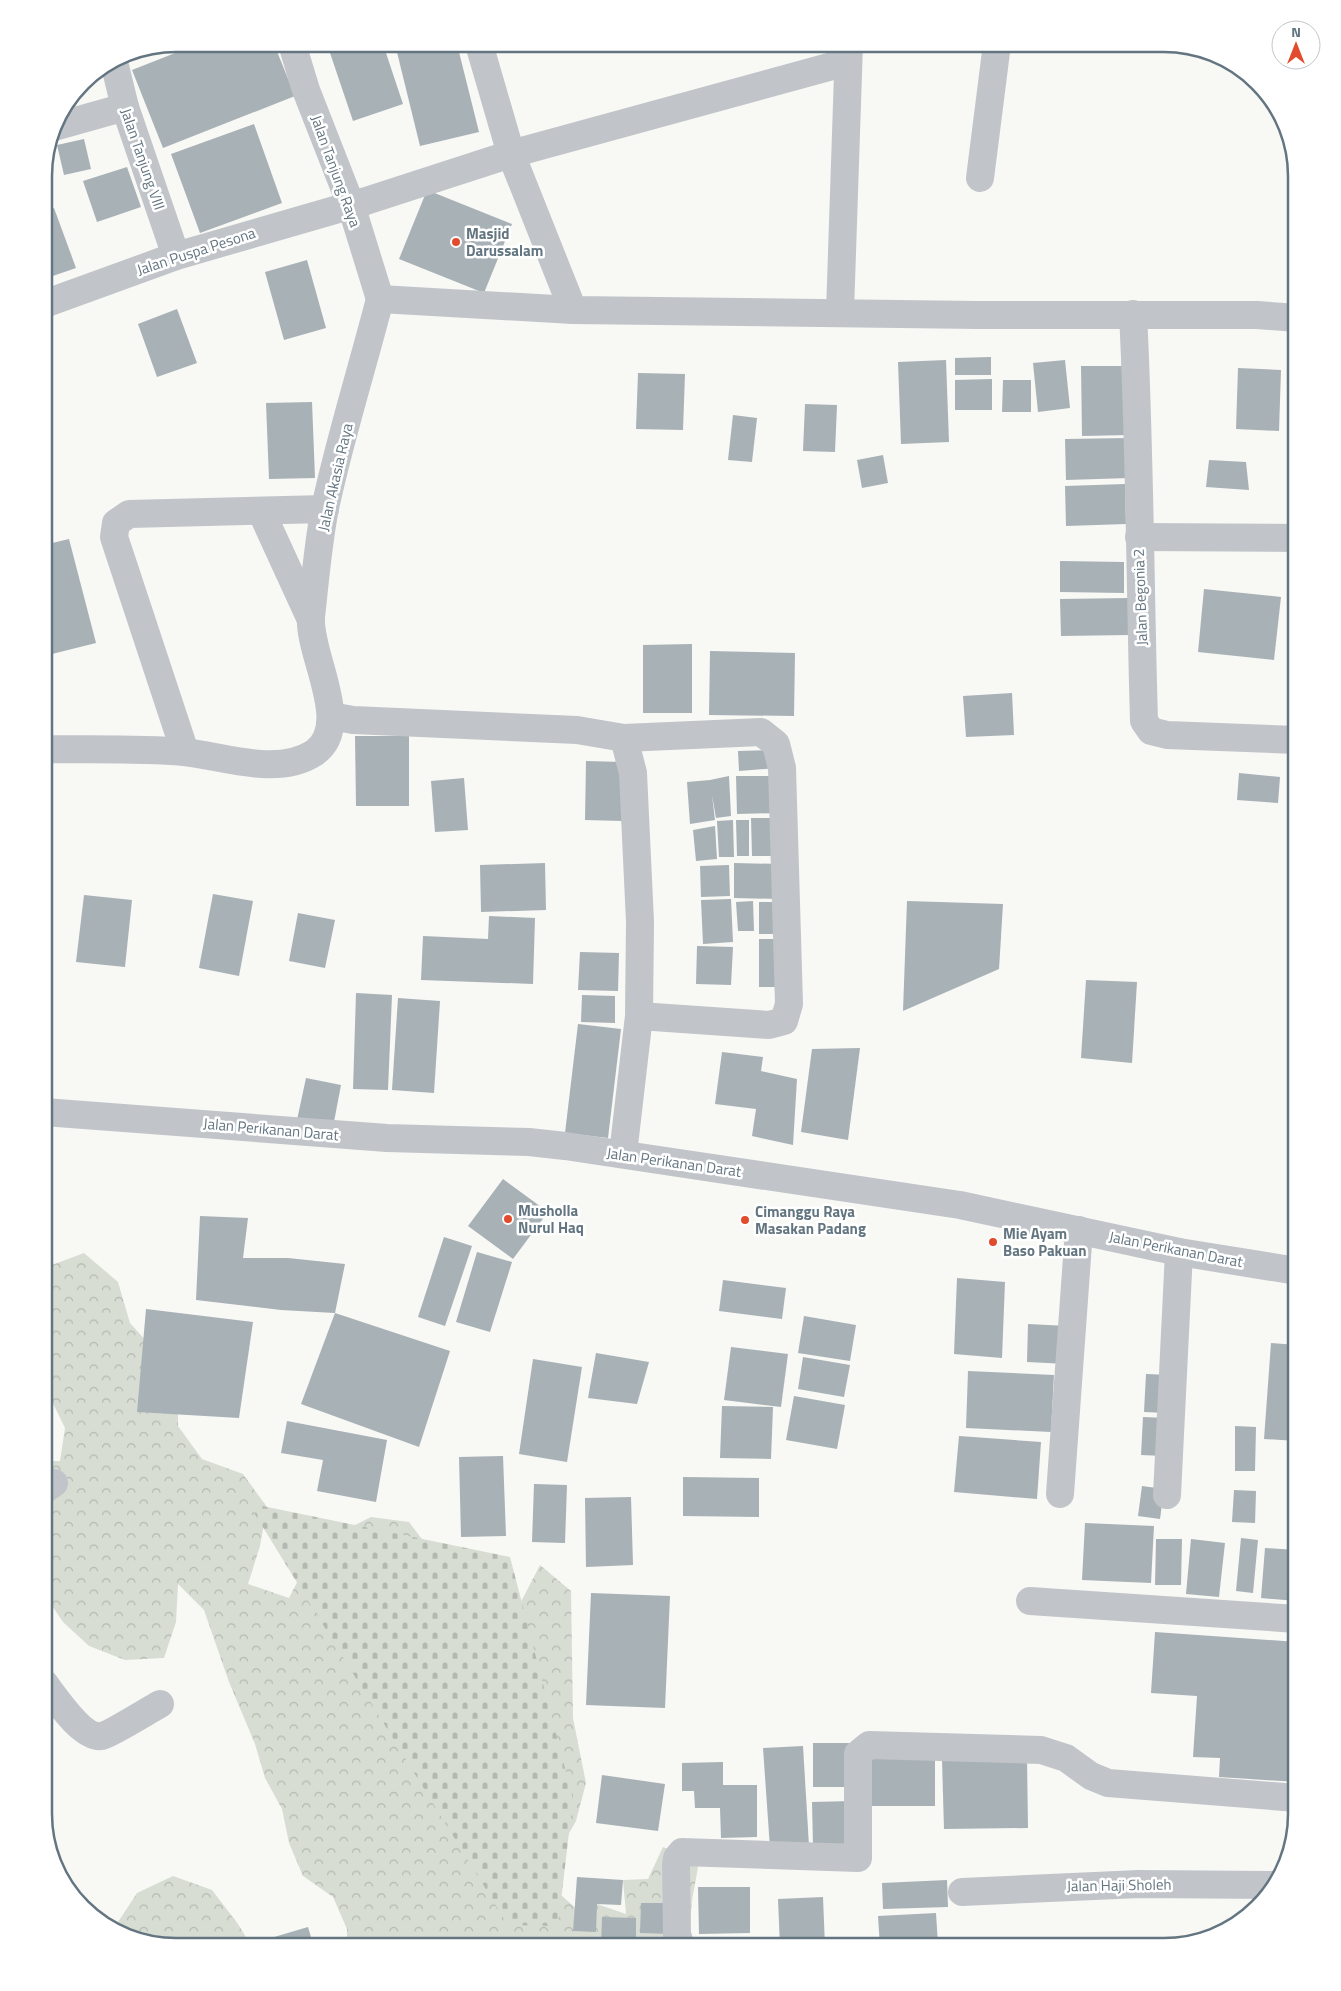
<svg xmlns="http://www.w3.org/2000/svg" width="1341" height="1991" font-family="'Titillium Web',sans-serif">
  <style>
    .forest { fill: url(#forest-crowns) }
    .cemetery { fill: url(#cemetery-stones) }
    .building { fill: #a8b1b6 }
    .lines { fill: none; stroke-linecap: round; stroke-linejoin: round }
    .minor { stroke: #c1c5c9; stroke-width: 28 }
    .tertiary { stroke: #c1c5c9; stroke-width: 28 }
    .poi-dot { fill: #e04c2d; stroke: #fff; stroke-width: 2 }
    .labels { text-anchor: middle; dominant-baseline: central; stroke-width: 5; stroke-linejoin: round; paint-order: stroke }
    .street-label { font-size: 15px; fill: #637580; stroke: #fff }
    .poi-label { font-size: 15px; font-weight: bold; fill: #637580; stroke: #fff; text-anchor: start }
    .rim { fill: none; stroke: #637580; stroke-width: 2.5 }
  </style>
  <defs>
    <pattern id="forest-crowns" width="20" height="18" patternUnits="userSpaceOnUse" patternTransform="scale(1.25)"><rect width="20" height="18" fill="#d8ddd4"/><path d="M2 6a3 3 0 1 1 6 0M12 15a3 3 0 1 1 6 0" fill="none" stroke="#b3b8b1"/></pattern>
    <pattern id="cemetery-stones" width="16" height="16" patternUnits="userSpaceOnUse" patternTransform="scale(1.25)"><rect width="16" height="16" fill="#d8ddd4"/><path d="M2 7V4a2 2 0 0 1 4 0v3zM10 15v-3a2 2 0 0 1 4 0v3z" fill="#b3b8b1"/></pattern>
  </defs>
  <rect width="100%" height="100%" fill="#f8f8f5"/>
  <!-- forest -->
  <g class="forest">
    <path d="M 84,1253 L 118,1282 L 130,1323 L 156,1352 L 178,1388 L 178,1426 L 202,1459 L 243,1474 L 267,1507 L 260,1546 L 248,1584 L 289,1598 L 306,1565 L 333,1536 L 371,1517 L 409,1522 L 434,1555 L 508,1627 L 540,1565 L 571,1591 L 573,1718 L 586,1783 L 576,1821 L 557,1854 L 561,1895 L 590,1921 L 597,1904 L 626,1914 L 623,1880 L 648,1879 L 663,1847 L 699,1862 L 692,1900 L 689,1938 L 682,1947 L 347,1947 L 347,1929 L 333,1897 L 303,1876 L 289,1843 L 282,1809 L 265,1778 L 255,1744 L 229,1682 L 204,1610 L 178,1584 L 176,1622 L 164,1658 L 125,1660 L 89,1646 L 63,1622 L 44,1594 L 44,1461 L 60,1461 L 65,1428 L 44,1385 L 44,1268 Z"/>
    <path d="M 173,1876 L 212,1890 L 238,1924 L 252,1947 L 168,1947 L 107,1927 L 118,1922 L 137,1893 Z"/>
  </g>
  <!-- cemetery -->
  <path class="cemetery" d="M 248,1503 L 510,1557 L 573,1799 L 558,1926 L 508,1925 Z"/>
  <!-- building -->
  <g class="building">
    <path d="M 198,44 L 274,44 L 295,96 L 163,148 L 132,70 Z"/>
    <path d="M 327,44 L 383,44 L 403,104 L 353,121 Z"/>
    <path d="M 395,44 L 457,44 L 479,132 L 420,146 Z"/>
    <path d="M 151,49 L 133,56 L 132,53 L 145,50 Z"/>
    <path d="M 254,124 L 282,203 L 200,233 L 171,154 Z"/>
    <path d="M 84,139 L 91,169 L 64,175 L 57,145 Z"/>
    <path d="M 127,167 L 141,207 L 97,222 L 83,181 Z"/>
    <path d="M 44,173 L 51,190 L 44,193 Z"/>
    <path d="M 427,190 L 512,224 L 484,293 L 399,259 Z"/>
    <path d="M 54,208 L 76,268 L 44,279 L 44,212 Z"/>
    <path d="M 307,260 L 326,328 L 284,340 L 265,272 Z"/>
    <path d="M 177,309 L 197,363 L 157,377 L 138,324 Z"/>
    <path d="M 991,357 L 991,375 L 955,375 L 955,358 Z"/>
    <path d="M 946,360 L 949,442 L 901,444 L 898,362 Z"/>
    <path d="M 1065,360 L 1070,408 L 1038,412 L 1033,363 Z"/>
    <path d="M 1081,366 L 1129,366 L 1130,435 L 1082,436 Z"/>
    <path d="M 1238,368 L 1281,370 L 1279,431 L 1236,429 Z"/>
    <path d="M 638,373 L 685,374 L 683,430 L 636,429 Z"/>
    <path d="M 992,379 L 992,410 L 955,410 L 955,380 Z"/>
    <path d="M 1003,380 L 1031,380 L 1031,412 L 1002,412 Z"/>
    <path d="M 312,402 L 315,478 L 269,479 L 266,403 Z"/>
    <path d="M 805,404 L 837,405 L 835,452 L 803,451 Z"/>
    <path d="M 733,415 L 757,418 L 752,462 L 728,460 Z"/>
    <path d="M 1129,438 L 1130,478 L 1066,480 L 1065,439 Z"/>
    <path d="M 883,455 L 888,483 L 862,488 L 857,460 Z"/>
    <path d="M 1209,460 L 1246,462 L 1249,490 L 1206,487 Z"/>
    <path d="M 1125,484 L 1126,524 L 1066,526 L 1065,486 Z"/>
    <path d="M 69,539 L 96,643 L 44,656 L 44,545 Z"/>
    <path d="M 1060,561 L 1124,562 L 1124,593 L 1060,592 Z"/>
    <path d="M 1204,589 L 1281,597 L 1274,660 L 1198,652 Z"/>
    <path d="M 1129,598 L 1129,635 L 1061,636 L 1060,599 Z"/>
    <path d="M 692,644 L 692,713 L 643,713 L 643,645 Z"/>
    <path d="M 710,651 L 795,653 L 794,716 L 709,715 Z"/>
    <path d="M 1012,693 L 1014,735 L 966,737 L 963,696 Z"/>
    <path d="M 355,736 L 409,736 L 409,806 L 356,806 Z"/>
    <path d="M 770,750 L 778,768 L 739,771 L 738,751 Z"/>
    <path d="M 586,761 L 624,762 L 623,821 L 585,820 Z"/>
    <path d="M 1239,773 L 1280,777 L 1278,803 L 1237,800 Z"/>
    <path d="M 729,776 L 731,816 L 716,818 L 712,795 L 715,820 L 690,824 L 687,782 L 710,780 Z"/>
    <path d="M 736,776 L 776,776 L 777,813 L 737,814 Z"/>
    <path d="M 464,778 L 468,830 L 435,832 L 431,781 Z"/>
    <rect x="44" y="781" width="5" height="62"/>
    <path d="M 751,818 L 777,818 L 777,856 L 752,856 Z"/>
    <path d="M 733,820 L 734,857 L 719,857 L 717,821 Z"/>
    <path d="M 736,820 L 749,820 L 749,856 L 737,856 Z"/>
    <path d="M 715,826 L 717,859 L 696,861 L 693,830 Z"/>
    <path d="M 545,863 L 546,910 L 481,912 L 480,865 Z"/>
    <path d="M 734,863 L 780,864 L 779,899 L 734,898 Z"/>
    <path d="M 729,865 L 730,896 L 701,897 L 700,866 Z"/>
    <path d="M 213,894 L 253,901 L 239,976 L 199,968 Z"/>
    <path d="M 84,895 L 132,900 L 125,967 L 76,962 Z"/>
    <path d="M 731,899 L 733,942 L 703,944 L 701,900 Z"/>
    <path d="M 753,901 L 754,931 L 738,931 L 736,902 Z"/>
    <path d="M 907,901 L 1003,904 L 999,969 L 903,1011 Z"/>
    <path d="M 759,902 L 783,902 L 782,934 L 759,934 Z"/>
    <path d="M 298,913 L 335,920 L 325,968 L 289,961 Z"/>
    <path d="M 489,916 L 535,918 L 533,984 L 421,980 L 423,936 L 488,939 Z"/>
    <path d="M 759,939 L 782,939 L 783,987 L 759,987 Z"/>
    <path d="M 697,946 L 733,947 L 731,985 L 696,984 Z"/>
    <path d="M 580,952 L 619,953 L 618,991 L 578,990 Z"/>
    <path d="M 1086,980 L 1137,982 L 1132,1063 L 1081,1058 Z"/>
    <path d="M 356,993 L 392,995 L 388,1090 L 353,1089 Z"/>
    <path d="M 582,995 L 615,996 L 615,1023 L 581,1022 Z"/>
    <path d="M 398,998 L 440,1001 L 434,1093 L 392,1090 Z"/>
    <path d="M 578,1024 L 621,1029 L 608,1138 L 565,1133 Z"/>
    <path d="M 860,1048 L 848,1140 L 801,1132 L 812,1049 Z"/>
    <path d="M 722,1052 L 763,1057 L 761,1071 L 797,1079 L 793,1145 L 752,1136 L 756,1109 L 715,1104 Z"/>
    <path d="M 306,1078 L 341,1085 L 333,1127 L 297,1120 Z"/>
    <path d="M 503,1179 L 548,1212 L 513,1259 L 468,1226 Z"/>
    <path d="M 200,1216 L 248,1218 L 243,1258 L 288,1258 L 345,1264 L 335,1313 L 281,1310 L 196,1300 Z"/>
    <path d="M 444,1237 L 472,1246 L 445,1326 L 418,1317 Z"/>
    <path d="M 477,1252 L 512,1262 L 490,1332 L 456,1322 Z"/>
    <path d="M 957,1278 L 1005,1282 L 1002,1358 L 954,1354 Z"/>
    <path d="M 723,1280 L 786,1288 L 782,1319 L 719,1311 Z"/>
    <path d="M 146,1309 L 253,1322 L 239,1418 L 137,1412 Z"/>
    <path d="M 335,1313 L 450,1351 L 419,1447 L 301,1404 Z"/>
    <path d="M 804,1316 L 856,1325 L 850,1361 L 798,1353 Z"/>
    <path d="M 1028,1324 L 1068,1326 L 1067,1364 L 1027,1362 Z"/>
    <path d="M 1271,1343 L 1297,1345 L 1297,1441 L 1264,1439 Z"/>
    <path d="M 731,1347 L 788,1354 L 781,1407 L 724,1400 Z"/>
    <path d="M 596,1353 L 649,1362 L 637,1404 L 588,1398 Z"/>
    <path d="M 803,1357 L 850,1365 L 844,1397 L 798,1389 Z"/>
    <path d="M 533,1359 L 582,1367 L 567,1462 L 519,1454 Z"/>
    <path d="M 968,1371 L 1054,1375 L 1051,1432 L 966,1428 Z"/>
    <path d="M 1146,1374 L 1170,1375 L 1167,1413 L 1144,1412 Z"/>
    <path d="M 794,1396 L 845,1405 L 837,1449 L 786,1440 Z"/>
    <path d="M 722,1406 L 773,1407 L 771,1459 L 720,1458 Z"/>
    <path d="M 1143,1417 L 1166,1418 L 1164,1456 L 1141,1455 Z"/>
    <path d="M 287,1421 L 387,1440 L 376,1502 L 317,1491 L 323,1460 L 281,1453 Z"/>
    <path d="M 1235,1426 L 1256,1427 L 1255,1471 L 1235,1471 Z"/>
    <path d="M 959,1436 L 1041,1442 L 1037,1499 L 954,1492 Z"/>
    <path d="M 503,1456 L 506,1536 L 461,1537 L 459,1457 Z"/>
    <path d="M 683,1477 L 759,1478 L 759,1517 L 683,1516 Z"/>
    <path d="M 534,1484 L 567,1485 L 565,1543 L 532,1542 Z"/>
    <path d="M 1142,1486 L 1164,1489 L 1160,1519 L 1138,1516 Z"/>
    <path d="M 1234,1490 L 1256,1491 L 1255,1523 L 1232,1522 Z"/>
    <path d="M 631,1497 L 633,1565 L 586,1567 L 585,1498 Z"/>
    <path d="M 1085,1523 L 1154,1526 L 1151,1583 L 1082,1580 Z"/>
    <path d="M 1241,1538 L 1258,1540 L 1253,1593 L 1236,1591 Z"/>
    <path d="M 1156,1539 L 1182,1539 L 1181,1585 L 1155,1585 Z"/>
    <path d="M 1191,1539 L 1225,1543 L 1219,1597 L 1186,1594 Z"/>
    <path d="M 1265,1548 L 1297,1550 L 1297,1601 L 1261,1598 Z"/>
    <path d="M 591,1593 L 670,1596 L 665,1708 L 586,1705 Z"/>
    <path d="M 1155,1632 L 1297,1642 L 1297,1782 L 1219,1777 L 1220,1758 L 1193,1757 L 1197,1696 L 1151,1693 Z"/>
    <rect x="813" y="1743" width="36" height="44"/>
    <path d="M 803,1746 L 809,1846 L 770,1848 L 763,1748 Z"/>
    <rect x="871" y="1758" width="64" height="48"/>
    <path d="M 1027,1758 L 1028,1828 L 944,1829 L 942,1760 Z"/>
    <path d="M 723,1762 L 723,1785 L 757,1785 L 757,1837 L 721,1838 L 720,1808 L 695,1808 L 694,1791 L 682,1791 L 682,1763 Z"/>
    <path d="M 602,1775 L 665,1784 L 658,1831 L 596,1823 Z"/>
    <path d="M 852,1801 L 854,1844 L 813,1846 L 812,1802 Z"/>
    <path d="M 577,1877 L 623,1880 L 621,1905 L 597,1904 L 596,1932 L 573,1931 Z"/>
    <path d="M 947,1880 L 948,1907 L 883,1909 L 882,1883 Z"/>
    <path d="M 698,1887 L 750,1887 L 750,1933 L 699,1934 Z"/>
    <path d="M 823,1897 L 825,1947 L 780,1947 L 778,1899 Z"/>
    <path d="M 641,1903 L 672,1903 L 671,1934 L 640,1933 Z"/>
    <path d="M 936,1913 L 938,1945 L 880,1947 L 878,1916 Z"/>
    <path d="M 602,1917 L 636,1918 L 636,1947 L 601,1947 Z"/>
    <path d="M 308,1927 L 314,1947 L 266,1947 L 264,1940 Z"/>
    <path d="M 766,1942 L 766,1947 L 745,1947 L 745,1943 Z"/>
  </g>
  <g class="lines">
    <!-- minor -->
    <g class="minor">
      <path d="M 292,44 L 306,90 L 351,205 L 380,299"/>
      <path d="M 479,44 L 511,154 L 573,310"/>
      <path d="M 114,62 L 125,107 L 176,256"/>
      <path d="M 54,127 L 125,107"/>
      <path d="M 980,178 L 997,44"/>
      <path d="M 380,299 L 573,310 L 977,315 L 1257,315 L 1297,318"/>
      <path d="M 44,304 L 176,256 L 366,201 L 511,154 L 847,62"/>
      <path d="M 840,312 L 849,44"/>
      <path d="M 1133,314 C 1140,450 1140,586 1144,721 L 1151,731 L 1167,735 L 1297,740"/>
      <path d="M 262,513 L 311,620"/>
      <path d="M 1139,537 L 1297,538"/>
      <path d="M 331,716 L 353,720 L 577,730 L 624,738 L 633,773 L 640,922 L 639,1016 L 623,1154"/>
      <path d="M 624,738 L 761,732 L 776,744 L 782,768 L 789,1004 L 784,1021 L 769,1025 L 639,1016"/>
      <path d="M 44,749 C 90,750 138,748 184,752 C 223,756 277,777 314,753 C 354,726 308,655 311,617 C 315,582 318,543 325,508 C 340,438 362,369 380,299"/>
      <path d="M 185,752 L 114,537 L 116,523 L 129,514 L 325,509"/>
      <path d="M 44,1490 L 54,1483"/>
      <path d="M 1060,1494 L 1079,1230"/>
      <path d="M 1167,1495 L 1179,1252"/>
      <path d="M 1030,1601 L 1297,1619"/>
      <path d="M 44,1683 C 55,1697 82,1739 102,1736 C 111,1734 149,1710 160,1704"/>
      <path d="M 962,1892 L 1139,1884 L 1276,1885"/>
      <path d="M 681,1947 L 677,1934 L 676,1865 L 677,1858 L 682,1852 L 858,1858 L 858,1754 L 869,1745 L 1041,1750 L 1066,1758 L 1091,1776 L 1108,1783 L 1297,1798"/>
    </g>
    <!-- tertiary -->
    <path class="tertiary" d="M 44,1112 L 387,1138 L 529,1142 L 565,1146 L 960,1205 L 1179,1252 L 1297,1271"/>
  </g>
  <!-- markers -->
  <g class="poi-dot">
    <circle cx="456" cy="242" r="5"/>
    <circle cx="508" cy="1219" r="5"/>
    <circle cx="745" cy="1220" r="5"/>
    <circle cx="993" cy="1242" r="5"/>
  </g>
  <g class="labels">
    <!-- street labels -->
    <g class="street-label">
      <text transform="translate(143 159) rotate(71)">Jalan Tanjung VIII</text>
      <text transform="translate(336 171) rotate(70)">Jalan Tanjung Raya</text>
      <text transform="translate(196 251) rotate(-18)">Jalan Puspa Pesona</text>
      <text transform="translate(335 477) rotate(-77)">Jalan Akasia Raya</text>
      <text transform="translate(1140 597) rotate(-92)">Jalan Begonia 2</text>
      <text transform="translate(271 1129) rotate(5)">Jalan Perikanan Darat</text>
      <text transform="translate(674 1162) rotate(8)">Jalan Perikanan Darat</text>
      <text transform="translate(1176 1249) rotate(11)">Jalan Perikanan Darat</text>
      <text transform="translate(1119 1885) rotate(-1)">Jalan Haji Sholeh</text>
    </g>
    <!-- poi labels -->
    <g class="poi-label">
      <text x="466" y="233">Masjid<tspan x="466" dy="17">Darussalam</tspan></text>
      <text x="518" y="1210">Musholla<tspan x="518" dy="17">Nurul Haq</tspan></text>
      <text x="755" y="1211">Cimanggu Raya<tspan x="755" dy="17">Masakan Padang</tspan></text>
      <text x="1003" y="1233">Mie Ayam<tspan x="1003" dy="17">Baso Pakuan</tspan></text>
    </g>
  </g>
  <!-- crop -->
  <path d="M0 0H1341V1991H0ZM176 52H1164A124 124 0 0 1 1288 176V1814A124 124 0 0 1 1164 1938H176A124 124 0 0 1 52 1814V176A124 124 0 0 1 176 52Z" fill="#fff" fill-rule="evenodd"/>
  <path class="rim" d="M176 52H1164A124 124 0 0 1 1288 176V1814A124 124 0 0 1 1164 1938H176A124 124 0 0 1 52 1814V176A124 124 0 0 1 176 52Z"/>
  <!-- north arrow -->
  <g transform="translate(1296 45)"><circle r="24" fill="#ffffff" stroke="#c1c8cc"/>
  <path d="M0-4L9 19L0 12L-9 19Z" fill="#e04c2d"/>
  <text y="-8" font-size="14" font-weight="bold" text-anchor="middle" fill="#637580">N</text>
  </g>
</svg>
